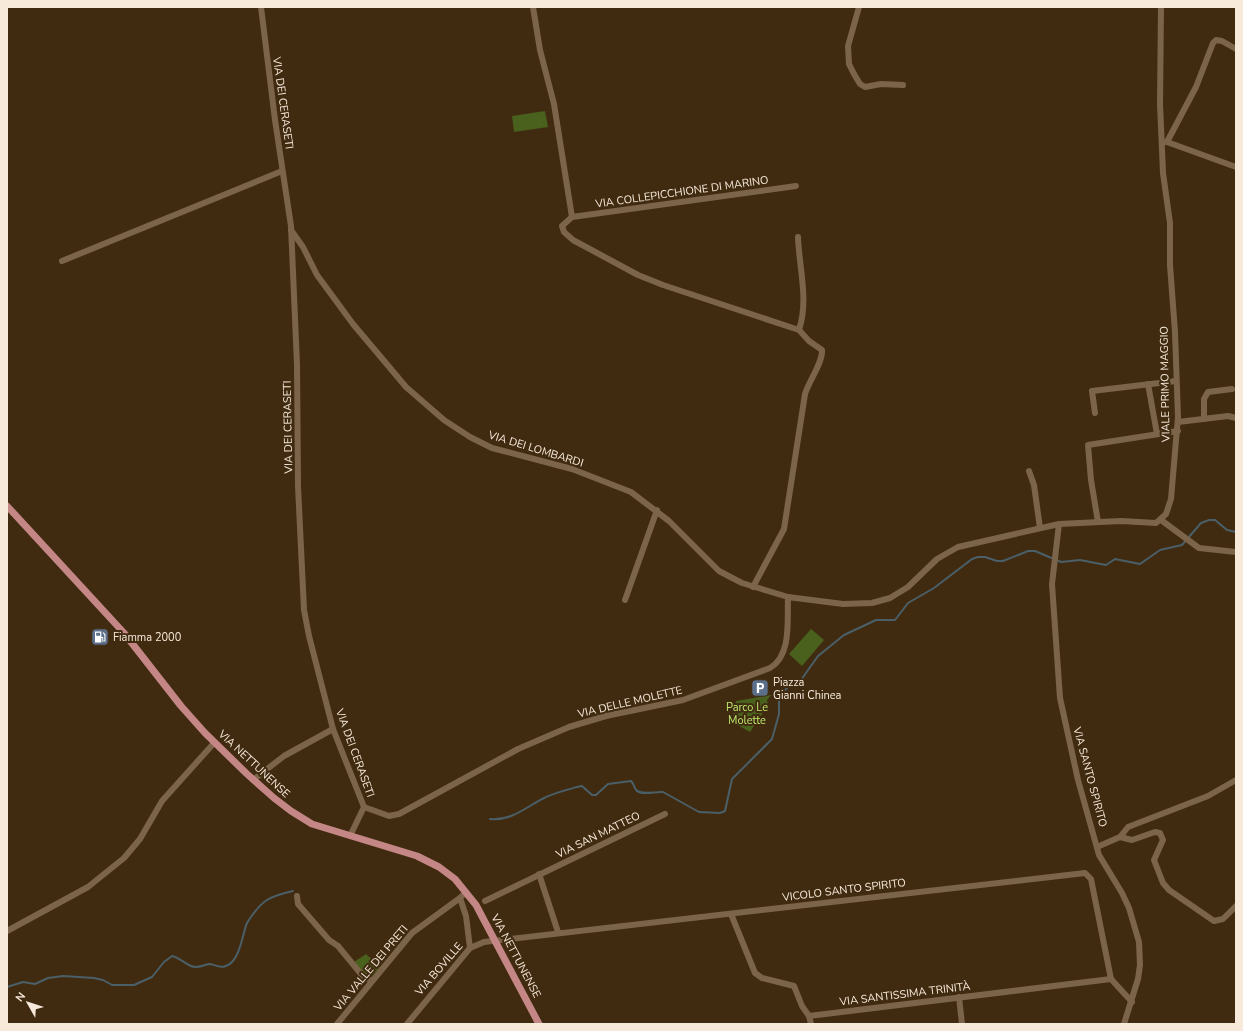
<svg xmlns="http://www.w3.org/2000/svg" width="1243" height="1031" font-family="'Nunito Sans',sans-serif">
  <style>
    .green { fill: #4a601d }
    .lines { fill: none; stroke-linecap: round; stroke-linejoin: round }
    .stream { stroke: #4a5f67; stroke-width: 2 }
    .minor { stroke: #7c644a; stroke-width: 6 }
    .major { stroke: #c58686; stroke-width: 7 }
    .labels { text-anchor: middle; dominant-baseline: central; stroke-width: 4; stroke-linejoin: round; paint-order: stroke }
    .street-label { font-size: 11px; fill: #f8eadb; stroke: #402b11 }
    .poi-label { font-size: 11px; fill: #f8eadb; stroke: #402b11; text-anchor: start }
    .park-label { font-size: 11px; fill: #bde96d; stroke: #402b11 }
  </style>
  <rect width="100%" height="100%" fill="#402b11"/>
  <!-- green -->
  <g class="green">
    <path d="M 545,111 L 548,127 L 514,132 L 512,116 Z"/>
    <path d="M 811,629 L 824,640 L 802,666 L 789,654 Z"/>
    <path d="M 771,695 L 767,700 L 768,705 L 750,732 L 732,722 L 736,701 Z"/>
    <path d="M 366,954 L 380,967 L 371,977 L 367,977 L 354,962 Z"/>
  </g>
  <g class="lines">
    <!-- stream -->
    <g class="stream">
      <path d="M 490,819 C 512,821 526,807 544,798 C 554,793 566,790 577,787 L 582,786 L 592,795 L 596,795 L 608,784 L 631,781 C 634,784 634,787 636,790 C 641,796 656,791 663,792 L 699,812 L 720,813 L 725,811 L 732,779 L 772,739 L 779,714 L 779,696 L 789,686 L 801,680 L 818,656 L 844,635 L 876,620 L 895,620 L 908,603 L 934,588 L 972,559 L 978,557 L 985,557 L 997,561 L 1003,561 L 1028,551 L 1035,551 L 1061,562 L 1080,560 L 1106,565 L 1115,559 L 1140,564 L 1160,550 L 1182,545 L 1201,523 L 1209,520 L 1215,520 L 1227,530 L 1236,532"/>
      <path d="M 7,987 L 23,982 L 35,984 L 48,978 L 63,976 L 94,978 L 103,980 L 112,985 L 134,985 L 152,977 L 164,962 L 172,956 C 180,958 184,963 191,966 C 197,969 203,965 209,964 C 216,964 219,969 226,966 C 240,961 242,935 247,923 C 252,915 259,905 267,900 C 275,895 284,893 293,891"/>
    </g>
    <!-- minor -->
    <g class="minor">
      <path d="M 261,7 L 275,120 L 291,226 L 297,364 L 298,486 L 304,610 L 309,636 L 333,729 L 364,807 L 350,836"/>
      <path d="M 533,7 L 540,50 L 554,104 L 572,217"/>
      <path d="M 859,7 L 848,46 L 849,64 L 854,74 L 860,84 L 865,87 L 881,84 L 903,85"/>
      <path d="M 1162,142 L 1167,142 L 1196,87 L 1213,43 L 1216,40 L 1222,41 L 1236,49"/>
      <path d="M 1167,142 L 1236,167"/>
      <path d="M 291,230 L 303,247 L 317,275 L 353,324 L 406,387 L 444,420 L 470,437 L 492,448 L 572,469 L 631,492 L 669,521 L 719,571 L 742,583 L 788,597 L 843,604 L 872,603 L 890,598 L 908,587 L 937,559 L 958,547 L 1059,524 L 1121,521 L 1156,523 L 1166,514 L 1171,499 L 1178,417 L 1175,332 L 1170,265 L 1170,223 L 1163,173 L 1160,104 L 1161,7"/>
      <path d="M 798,237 C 799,268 809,299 799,330"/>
      <path d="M 62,261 L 282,171"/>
      <path d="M 1148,384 L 1157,434"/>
      <path d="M 1095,413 L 1092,391 L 1176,381"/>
      <path d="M 1204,419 L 1204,399 L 1208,392 L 1232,389"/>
      <path d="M 1178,422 L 1228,416 L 1236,418"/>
      <path d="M 1029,471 L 1034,485 L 1040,528"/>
      <path d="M 1161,520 L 1199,548 L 1236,552"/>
      <path d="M 1098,522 L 1091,480 L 1088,445 L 1178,431"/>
      <path d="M 1059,524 L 1052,584 L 1060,698 L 1078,780 L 1099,855 L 1122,893 L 1129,908 L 1139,942 L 1140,965 L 1138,979 L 1124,1024"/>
      <path d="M 753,587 L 784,529 L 805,394 C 809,381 823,362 822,350 L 809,341 L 799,330 L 663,285 L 638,275 L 573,240 L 564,232 L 562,226 L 572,217 L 796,186"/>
      <path d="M 625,600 L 657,510"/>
      <path d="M 253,780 L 284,756 L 333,729"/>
      <path d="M 364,807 L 389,816 L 399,814 L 518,749 L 569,727 L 606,716 L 683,700 L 770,668 C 792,655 787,620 788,597"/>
      <path d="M 1120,837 L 1128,827 L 1208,796 L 1236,780"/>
      <path d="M 1097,847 L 1120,837 L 1132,840 L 1155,832 L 1160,833 L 1163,840 L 1154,860 L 1163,883 L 1169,890 L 1214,921 L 1223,919 L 1236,906"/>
      <path d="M 539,874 L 558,932"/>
      <path d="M 297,896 L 298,904 L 329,940 L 338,946 L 361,974 L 371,981"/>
      <path d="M 462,896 L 460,898 L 466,916 L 470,948"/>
      <path d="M 485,901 L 665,814"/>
      <path d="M 731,914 L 755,973 L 762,978 L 794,986 L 802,1006 L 809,1016 L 1111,979 L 1132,1002"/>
      <path d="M 7,931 L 88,887 L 124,858 L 140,839 L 162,801 L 214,743"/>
      <path d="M 959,997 L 962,1024"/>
      <path d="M 809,1016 L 811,1024"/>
      <path d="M 337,1024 L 412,933 L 460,898"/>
      <path d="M 407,1024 L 470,948 L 484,942 L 1085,873 L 1091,879 L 1111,979"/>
    </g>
    <!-- major -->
    <path class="major" d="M 7,506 L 124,633 L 181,706 L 205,733 L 247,774 L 274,798 L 291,811 L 312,824 L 417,856 L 439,867 L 455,879 L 476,905 L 539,1024"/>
  </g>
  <!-- icons -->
  <defs>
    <symbol id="fuel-square" viewBox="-11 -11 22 22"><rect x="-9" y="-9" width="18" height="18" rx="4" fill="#5c6f8a" stroke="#402b11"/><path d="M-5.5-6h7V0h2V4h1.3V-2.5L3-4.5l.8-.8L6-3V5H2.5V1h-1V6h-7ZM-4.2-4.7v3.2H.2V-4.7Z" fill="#fff"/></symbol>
    <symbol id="parking-square" viewBox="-11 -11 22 22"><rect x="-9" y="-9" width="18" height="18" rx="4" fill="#5c6f8a" stroke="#402b11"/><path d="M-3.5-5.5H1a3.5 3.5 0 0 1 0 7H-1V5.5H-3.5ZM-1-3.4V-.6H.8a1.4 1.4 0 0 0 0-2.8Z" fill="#fff"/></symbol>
  </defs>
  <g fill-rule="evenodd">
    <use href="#fuel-square" x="90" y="627" width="20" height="20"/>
    <use href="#parking-square" x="750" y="678" width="20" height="20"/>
  </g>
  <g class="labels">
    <!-- street labels -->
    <g class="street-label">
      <text transform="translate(283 103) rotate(82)">VIA DEI CERASETI</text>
      <text transform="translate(682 192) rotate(-8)">VIA COLLEPICCHIONE DI MARINO</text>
      <text transform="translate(1165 384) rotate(-91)">VIALE PRIMO MAGGIO</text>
      <text transform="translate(288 427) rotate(-91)">VIA DEI CERASETI</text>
      <text transform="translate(536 449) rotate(17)">VIA DEI LOMBARDI</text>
      <text transform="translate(630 702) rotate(-13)">VIA DELLE MOLETTE</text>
      <text transform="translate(355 753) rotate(70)">VIA DEI CERASETI</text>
      <text transform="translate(254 764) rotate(43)">VIA NETTUNENSE</text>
      <text transform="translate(1090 777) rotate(75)">VIA SANTO SPIRITO</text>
      <text transform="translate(598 835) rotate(-26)">VIA SAN MATTEO</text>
      <text transform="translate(844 890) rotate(-7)">VICOLO SANTO SPIRITO</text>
      <text transform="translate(516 956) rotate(62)">VIA NETTUNENSE</text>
      <text transform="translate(371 968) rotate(-50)">VIA VALLE DEI PRETI</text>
      <text transform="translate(439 969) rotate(-49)">VIA BOVILLE</text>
      <text transform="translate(905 994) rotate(-7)">VIA SANTISSIMA TRINITÀ</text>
    </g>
    <!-- poi labels -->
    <g class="poi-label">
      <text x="113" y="637">Fiamma 2000</text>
      <text x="773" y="682">Piazza<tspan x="773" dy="13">Gianni Chinea</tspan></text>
    </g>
    <!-- park labels -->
    <g class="park-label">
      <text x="747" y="707">Parco Le<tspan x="747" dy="13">Molette</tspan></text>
    </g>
  </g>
  <!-- border -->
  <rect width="1243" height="1031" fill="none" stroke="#f8eadb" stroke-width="16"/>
  <!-- north arrow -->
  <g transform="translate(28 1003) rotate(309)" stroke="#402b11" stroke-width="3" paint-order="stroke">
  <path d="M0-3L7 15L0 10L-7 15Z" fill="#f8eadb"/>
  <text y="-6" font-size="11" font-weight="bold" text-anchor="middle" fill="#f8eadb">N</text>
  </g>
</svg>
